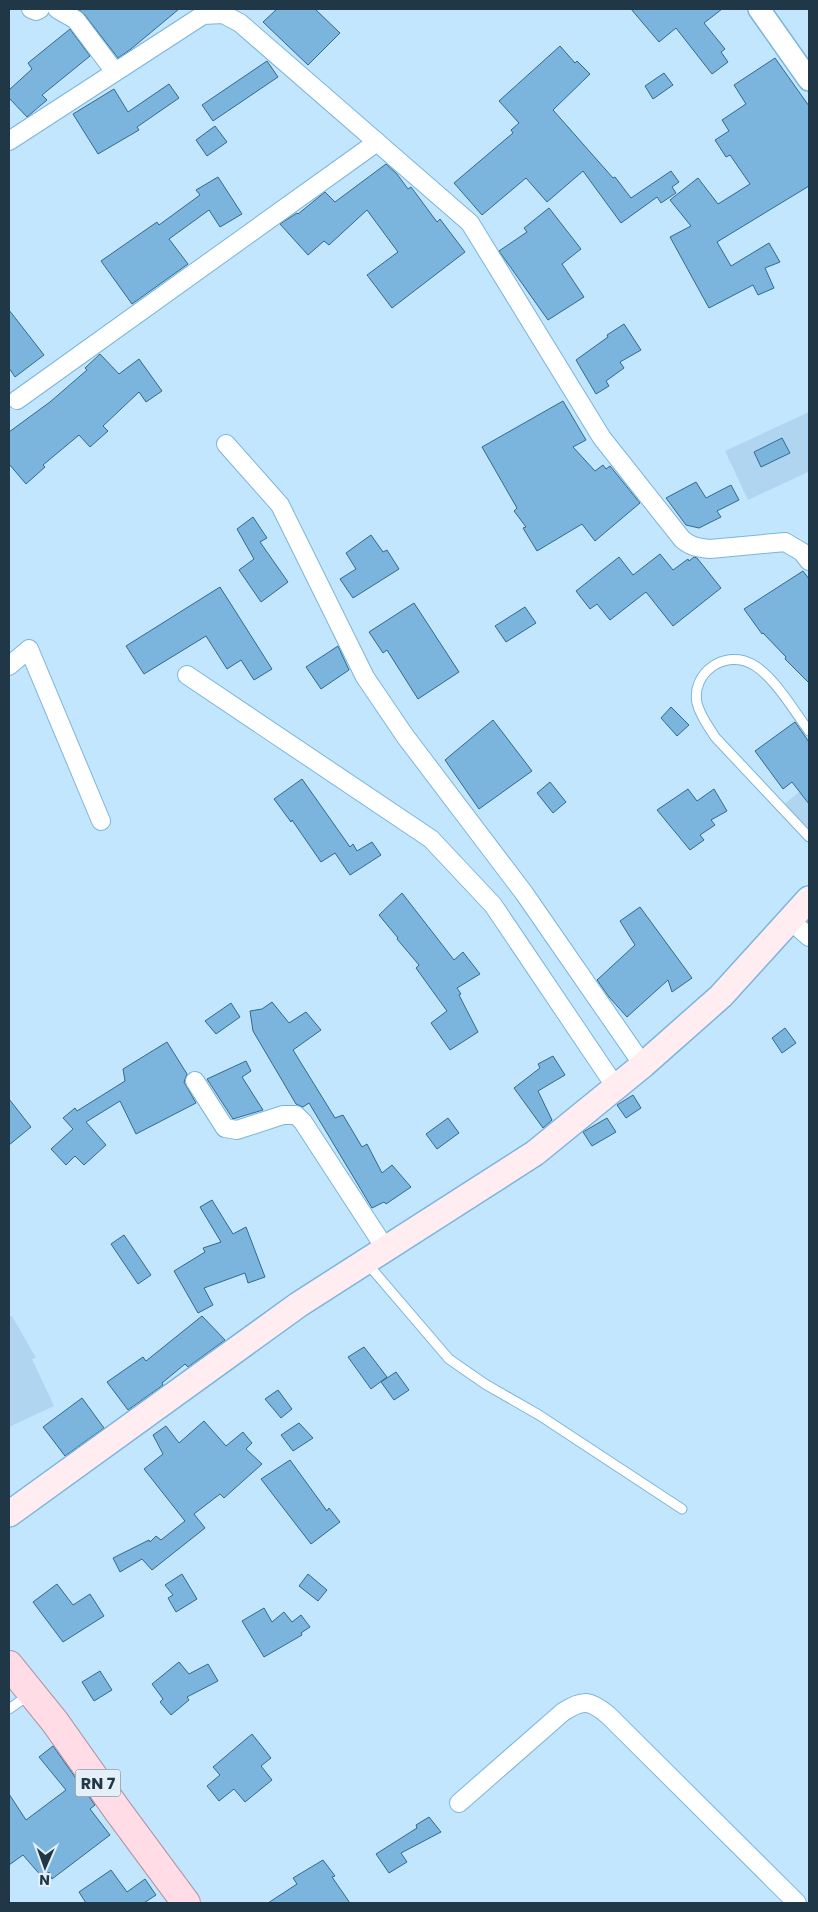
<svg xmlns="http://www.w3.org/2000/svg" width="818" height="1912" font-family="Poppins,sans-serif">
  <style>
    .built { fill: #b0d5f1 }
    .building { fill: #7bb5dd; stroke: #316a8e }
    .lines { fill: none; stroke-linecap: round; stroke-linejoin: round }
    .service-casing { stroke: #7bb5dd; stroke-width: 11 }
    .minor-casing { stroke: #7bb5dd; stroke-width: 20 }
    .tertiary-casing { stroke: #7bb5dd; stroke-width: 24 }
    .secondary-casing { stroke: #7bb5dd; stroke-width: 28 }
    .primary-casing { stroke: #b193a3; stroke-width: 30 }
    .service { stroke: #fff; stroke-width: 9 }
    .minor { stroke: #fff; stroke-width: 18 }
    .tertiary { stroke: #fff; stroke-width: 21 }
    .secondary { stroke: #ffedf2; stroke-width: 25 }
    .primary { stroke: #ffdce6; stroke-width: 28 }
    .labels { text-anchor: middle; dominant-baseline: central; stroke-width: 4.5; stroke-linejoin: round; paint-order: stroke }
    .shield { fill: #e4eff8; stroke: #5a6e7c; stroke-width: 1 }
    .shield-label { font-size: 16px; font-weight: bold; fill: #1f3747 }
  </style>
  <rect width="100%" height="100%" fill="#c3e6ff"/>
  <!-- built -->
  <g class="built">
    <path d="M 809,412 L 809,475 L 808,472 L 748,500 L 725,451 Z"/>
    <path d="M 809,784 L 809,837 L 782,806 Z"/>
    <path d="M 12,1316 L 36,1358 L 32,1359 L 54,1406 L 9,1427 L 9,1317 Z"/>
  </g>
  <!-- building -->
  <g class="building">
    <path d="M 78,9 L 179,9 L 131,49 L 118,58 L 84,14 Z"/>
    <path d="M 277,9 L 315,9 L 340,33 L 308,65 L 263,22 Z"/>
    <path d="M 631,9 L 722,9 L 704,23 L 725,49 L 721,52 L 728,62 L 712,74 L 676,28 L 659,42 Z"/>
    <path d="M 70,29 L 90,56 L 42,95 L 47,100 L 27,117 L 9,98 L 9,90 L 32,69 L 28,63 Z"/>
    <path d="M 560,46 L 575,63 L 577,61 L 590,74 L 553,110 L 613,178 L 615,177 L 631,198 L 671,171 L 679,182 L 672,187 L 676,193 L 661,203 L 657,197 L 621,223 L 583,171 L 547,202 L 526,178 L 482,215 L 454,183 L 513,133 L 511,130 L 519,123 L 499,101 Z"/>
    <path d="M 775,58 L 809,106 L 809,186 L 717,242 L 731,266 L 769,243 L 780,262 L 765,268 L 774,288 L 758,295 L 753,285 L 709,308 L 670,237 L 691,226 L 670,200 L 698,178 L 718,204 L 750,184 L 730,155 L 726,157 L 715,140 L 729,131 L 722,120 L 746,104 L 734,85 Z"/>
    <path d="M 267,61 L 278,77 L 213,121 L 202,105 Z"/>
    <path d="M 664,73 L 673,85 L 653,99 L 645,86 Z"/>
    <path d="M 169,84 L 179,98 L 137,127 L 139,130 L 98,154 L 73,114 L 114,89 L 128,112 Z"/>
    <path d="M 215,126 L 227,142 L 207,156 L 196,140 Z"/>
    <path d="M 386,164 L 397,174 L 408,189 L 411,187 L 437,222 L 440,219 L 465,252 L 392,308 L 367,275 L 398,252 L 367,210 L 329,245 L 324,241 L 308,255 L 280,224 L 297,213 L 298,214 L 325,192 L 335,202 Z"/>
    <path d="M 218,177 L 242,214 L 220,227 L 209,210 L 169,239 L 188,264 L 132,304 L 101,261 L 157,222 L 159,225 L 200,195 L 196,190 Z"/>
    <path d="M 549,208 L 581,249 L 562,264 L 584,297 L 548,320 L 499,251 L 527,232 L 524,228 Z"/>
    <path d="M 9,310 L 44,355 L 15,377 L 9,368 Z"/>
    <path d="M 624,324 L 641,350 L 620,362 L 624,368 L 606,381 L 609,386 L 596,394 L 576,360 L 608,337 L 607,335 Z"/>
    <path d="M 100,354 L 119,374 L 139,359 L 162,391 L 146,402 L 139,392 L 103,426 L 108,431 L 90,447 L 79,435 L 43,465 L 45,467 L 26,484 L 9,464 L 9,432 L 50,402 L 87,370 L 85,368 Z"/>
    <path d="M 563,401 L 586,440 L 573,447 L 595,471 L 603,465 L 606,469 L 610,466 L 640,503 L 595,541 L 582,524 L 537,551 L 523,528 L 526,527 L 514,511 L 517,508 L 482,447 Z"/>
    <path d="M 782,438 L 790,453 L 761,467 L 754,452 Z"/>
    <path d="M 696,482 L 706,498 L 731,485 L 739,500 L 717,511 L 721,517 L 699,528 L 686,525 L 666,498 Z"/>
    <path d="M 253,517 L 267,538 L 260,542 L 288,582 L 261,602 L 239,570 L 254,559 L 237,529 Z"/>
    <path d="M 371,535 L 383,552 L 387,550 L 399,569 L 353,598 L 340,579 L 356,569 L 346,553 Z"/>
    <path d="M 660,554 L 673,570 L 688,559 L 689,561 L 694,557 L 697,558 L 721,588 L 673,626 L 646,592 L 610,620 L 597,604 L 590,609 L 576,591 L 619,557 L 633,575 Z"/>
    <path d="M 803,571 L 809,579 L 809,683 L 785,659 L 786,657 L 763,633 L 762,634 L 744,609 Z"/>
    <path d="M 220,587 L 272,669 L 254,680 L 241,660 L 227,669 L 206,636 L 144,674 L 126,646 Z"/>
    <path d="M 414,603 L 459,672 L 418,699 L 387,650 L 383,653 L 369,632 Z"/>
    <path d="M 525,607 L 536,623 L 506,642 L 495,626 Z"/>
    <path d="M 338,646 L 349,670 L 321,689 L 306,667 Z"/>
    <path d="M 671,707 L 689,725 L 677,736 L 661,718 Z"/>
    <path d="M 493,720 L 532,771 L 479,809 L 445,760 Z"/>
    <path d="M 795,722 L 809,742 L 809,804 L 792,782 L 783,789 L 755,751 Z"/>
    <path d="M 302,779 L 350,847 L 353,844 L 357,851 L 372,842 L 381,855 L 350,875 L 335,853 L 321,862 L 292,820 L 291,822 L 274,799 Z"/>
    <path d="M 550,782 L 566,802 L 553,813 L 537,793 Z"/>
    <path d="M 688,789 L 697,801 L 714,789 L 727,811 L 711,820 L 715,825 L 700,835 L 704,840 L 690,850 L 657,810 Z"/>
    <path d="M 402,893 L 454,960 L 463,952 L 480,974 L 457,988 L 461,994 L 459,995 L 478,1032 L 450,1050 L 431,1023 L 447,1011 L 416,968 L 419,965 L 397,939 L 398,938 L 379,915 Z"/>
    <path d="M 640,907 L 692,978 L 672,992 L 668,980 L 627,1017 L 609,997 L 597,980 L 635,945 L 620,921 Z"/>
    <path d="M 272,1002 L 289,1023 L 306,1012 L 321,1030 L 293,1050 L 335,1118 L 343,1115 L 362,1147 L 367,1144 L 382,1173 L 392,1165 L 411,1187 L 386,1204 L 384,1202 L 372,1208 L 309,1103 L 303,1107 L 296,1104 L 253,1031 L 250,1011 L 262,1009 Z"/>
    <path d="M 231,1003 L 240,1017 L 216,1034 L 205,1021 Z"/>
    <path d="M 785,1028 L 796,1043 L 782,1053 L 772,1038 Z"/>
    <path d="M 167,1042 L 187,1074 L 184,1082 L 196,1103 L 136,1134 L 120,1101 L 86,1122 L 106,1145 L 84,1165 L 75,1156 L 66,1165 L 51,1149 L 73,1129 L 63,1118 L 75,1108 L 77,1111 L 125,1081 L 123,1069 Z"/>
    <path d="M 553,1056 L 565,1075 L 538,1091 L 552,1120 L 543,1128 L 514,1088 L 540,1068 L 538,1064 Z"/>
    <path d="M 246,1061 L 251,1071 L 242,1077 L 263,1110 L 233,1119 L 207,1079 Z"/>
    <path d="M 633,1095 L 641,1108 L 626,1118 L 617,1105 Z"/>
    <path d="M 9,1099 L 31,1127 L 9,1145 Z"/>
    <path d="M 448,1118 L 459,1133 L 437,1149 L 426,1134 Z"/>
    <path d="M 607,1118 L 616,1132 L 592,1146 L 583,1132 Z"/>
    <path d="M 212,1200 L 233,1234 L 246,1227 L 265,1277 L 248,1283 L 245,1273 L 204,1288 L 213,1305 L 198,1313 L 174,1271 L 205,1252 L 203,1248 L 221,1242 L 200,1207 Z"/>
    <path d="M 124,1235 L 151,1275 L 138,1284 L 111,1244 Z"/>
    <path d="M 202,1316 L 225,1340 L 188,1367 L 185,1364 L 162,1383 L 163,1385 L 128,1410 L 107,1382 L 143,1357 L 146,1361 Z"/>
    <path d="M 364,1347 L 387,1377 L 371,1389 L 348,1357 Z"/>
    <path d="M 396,1372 L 409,1390 L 394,1400 L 381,1382 Z"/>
    <path d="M 278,1390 L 292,1409 L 281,1418 L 265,1399 Z"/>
    <path d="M 82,1398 L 104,1428 L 65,1456 L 43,1427 Z"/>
    <path d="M 204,1421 L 226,1446 L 243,1432 L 252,1443 L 246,1449 L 262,1464 L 224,1498 L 220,1494 L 194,1514 L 205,1528 L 152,1570 L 142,1559 L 120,1572 L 113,1558 L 149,1540 L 150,1542 L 156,1536 L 161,1540 L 185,1521 L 144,1469 L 163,1454 L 153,1435 L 166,1426 L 179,1443 Z"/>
    <path d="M 299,1423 L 313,1438 L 293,1451 L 281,1435 Z"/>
    <path d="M 290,1460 L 327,1511 L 329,1508 L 340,1522 L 311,1544 L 261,1479 Z"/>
    <path d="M 182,1574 L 197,1599 L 176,1612 L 168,1598 L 173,1595 L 165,1585 Z"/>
    <path d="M 308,1574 L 327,1590 L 318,1601 L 299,1586 Z"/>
    <path d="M 57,1584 L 73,1605 L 90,1594 L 104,1616 L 63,1642 L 33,1602 Z"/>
    <path d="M 264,1608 L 272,1622 L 284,1612 L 292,1622 L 301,1615 L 310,1627 L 301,1633 L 302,1635 L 264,1657 L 242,1621 Z"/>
    <path d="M 179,1662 L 189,1674 L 208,1664 L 218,1681 L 187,1697 L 189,1700 L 171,1715 L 160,1702 L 163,1699 L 152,1684 Z"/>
    <path d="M 100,1671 L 112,1690 L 94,1701 L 82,1682 Z"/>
    <path d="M 252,1734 L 271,1758 L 261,1766 L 272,1780 L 245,1802 L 234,1789 L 219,1801 L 207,1786 L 220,1775 L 213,1767 Z"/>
    <path d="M 53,1746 L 95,1805 L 90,1809 L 110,1835 L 52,1879 L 49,1872 L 43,1878 L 23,1855 L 9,1865 L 9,1794 L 26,1820 L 66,1790 L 39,1757 Z"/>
    <path d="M 429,1817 L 441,1832 L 401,1853 L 407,1862 L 389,1873 L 376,1854 L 417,1828 L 416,1825 Z"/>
    <path d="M 323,1860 L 335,1876 L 332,1877 L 350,1903 L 268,1903 L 297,1884 L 293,1878 Z"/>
    <path d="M 111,1870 L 127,1892 L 145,1879 L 156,1895 L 144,1903 L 86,1903 L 79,1892 Z"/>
  </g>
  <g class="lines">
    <defs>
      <g id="service">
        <path d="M 809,731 C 794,711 774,676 752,664 C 725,649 691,673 697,703 C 700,716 709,727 715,737 L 809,837"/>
        <path d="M 366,1262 L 449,1359 L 485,1384 L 539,1415 L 682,1509"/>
        <path d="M 9,1709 L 29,1695"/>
      </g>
      <g id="minor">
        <path d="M 31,9 L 36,11 L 40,9"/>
        <path d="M 57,9 L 76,20 L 115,72"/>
        <path d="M 9,141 L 203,15 L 223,14 L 240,23 L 470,223 L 602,438 L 682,539 C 691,547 699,548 710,549 L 785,542 L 802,552 L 809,561"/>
        <path d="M 17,400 L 377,142"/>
        <path d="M 226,444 L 280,505 L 365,677 L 405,736 L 524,893 L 643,1065"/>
        <path d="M 9,666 L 29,649 L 101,821"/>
        <path d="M 187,675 L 431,839 L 493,905 L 615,1086"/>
        <path d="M 790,920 L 809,937"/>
        <path d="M 195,1081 L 225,1128 L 237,1130 L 283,1115 L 296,1115 L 303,1122 L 385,1248"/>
        <path d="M 459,1803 L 563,1712 C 583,1699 590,1700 608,1715 L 797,1903"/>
      </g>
      <path id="tertiary" d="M 759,9 L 809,80"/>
      <path id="secondary" d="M 9,1514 L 298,1305 L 535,1153 L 643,1065 L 721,996 L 809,899"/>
      <path id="primary" d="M 9,1665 L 55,1722 L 118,1811 L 186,1903"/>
    </defs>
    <!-- service casing -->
    <use href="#service" class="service-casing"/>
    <!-- minor casing -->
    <use href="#minor" class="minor-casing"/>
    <!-- tertiary casing -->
    <use href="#tertiary" class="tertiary-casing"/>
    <!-- secondary casing -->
    <use href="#secondary" class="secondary-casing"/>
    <!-- primary casing -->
    <use href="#primary" class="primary-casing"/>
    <!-- service -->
    <use href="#service" class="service"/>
    <!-- minor -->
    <use href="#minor" class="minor"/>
    <!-- tertiary -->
    <use href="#tertiary" class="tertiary"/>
    <!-- secondary -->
    <use href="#secondary" class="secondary"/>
    <!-- primary -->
    <use href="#primary" class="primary"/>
  </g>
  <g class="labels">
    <!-- shield labels -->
    <rect class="shield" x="75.5" y="1769.5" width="45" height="27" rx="4"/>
    <g class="shield-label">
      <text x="98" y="1783">RN 7</text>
    </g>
  </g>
  <!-- border -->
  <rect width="818" height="1912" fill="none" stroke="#1f3747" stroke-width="20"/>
  <!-- north arrow -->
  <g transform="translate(45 1867) rotate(182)" stroke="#e4eff8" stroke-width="4" paint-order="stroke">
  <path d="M0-4L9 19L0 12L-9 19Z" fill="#1f3747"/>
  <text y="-8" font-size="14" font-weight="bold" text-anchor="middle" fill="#1f3747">N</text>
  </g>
</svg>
